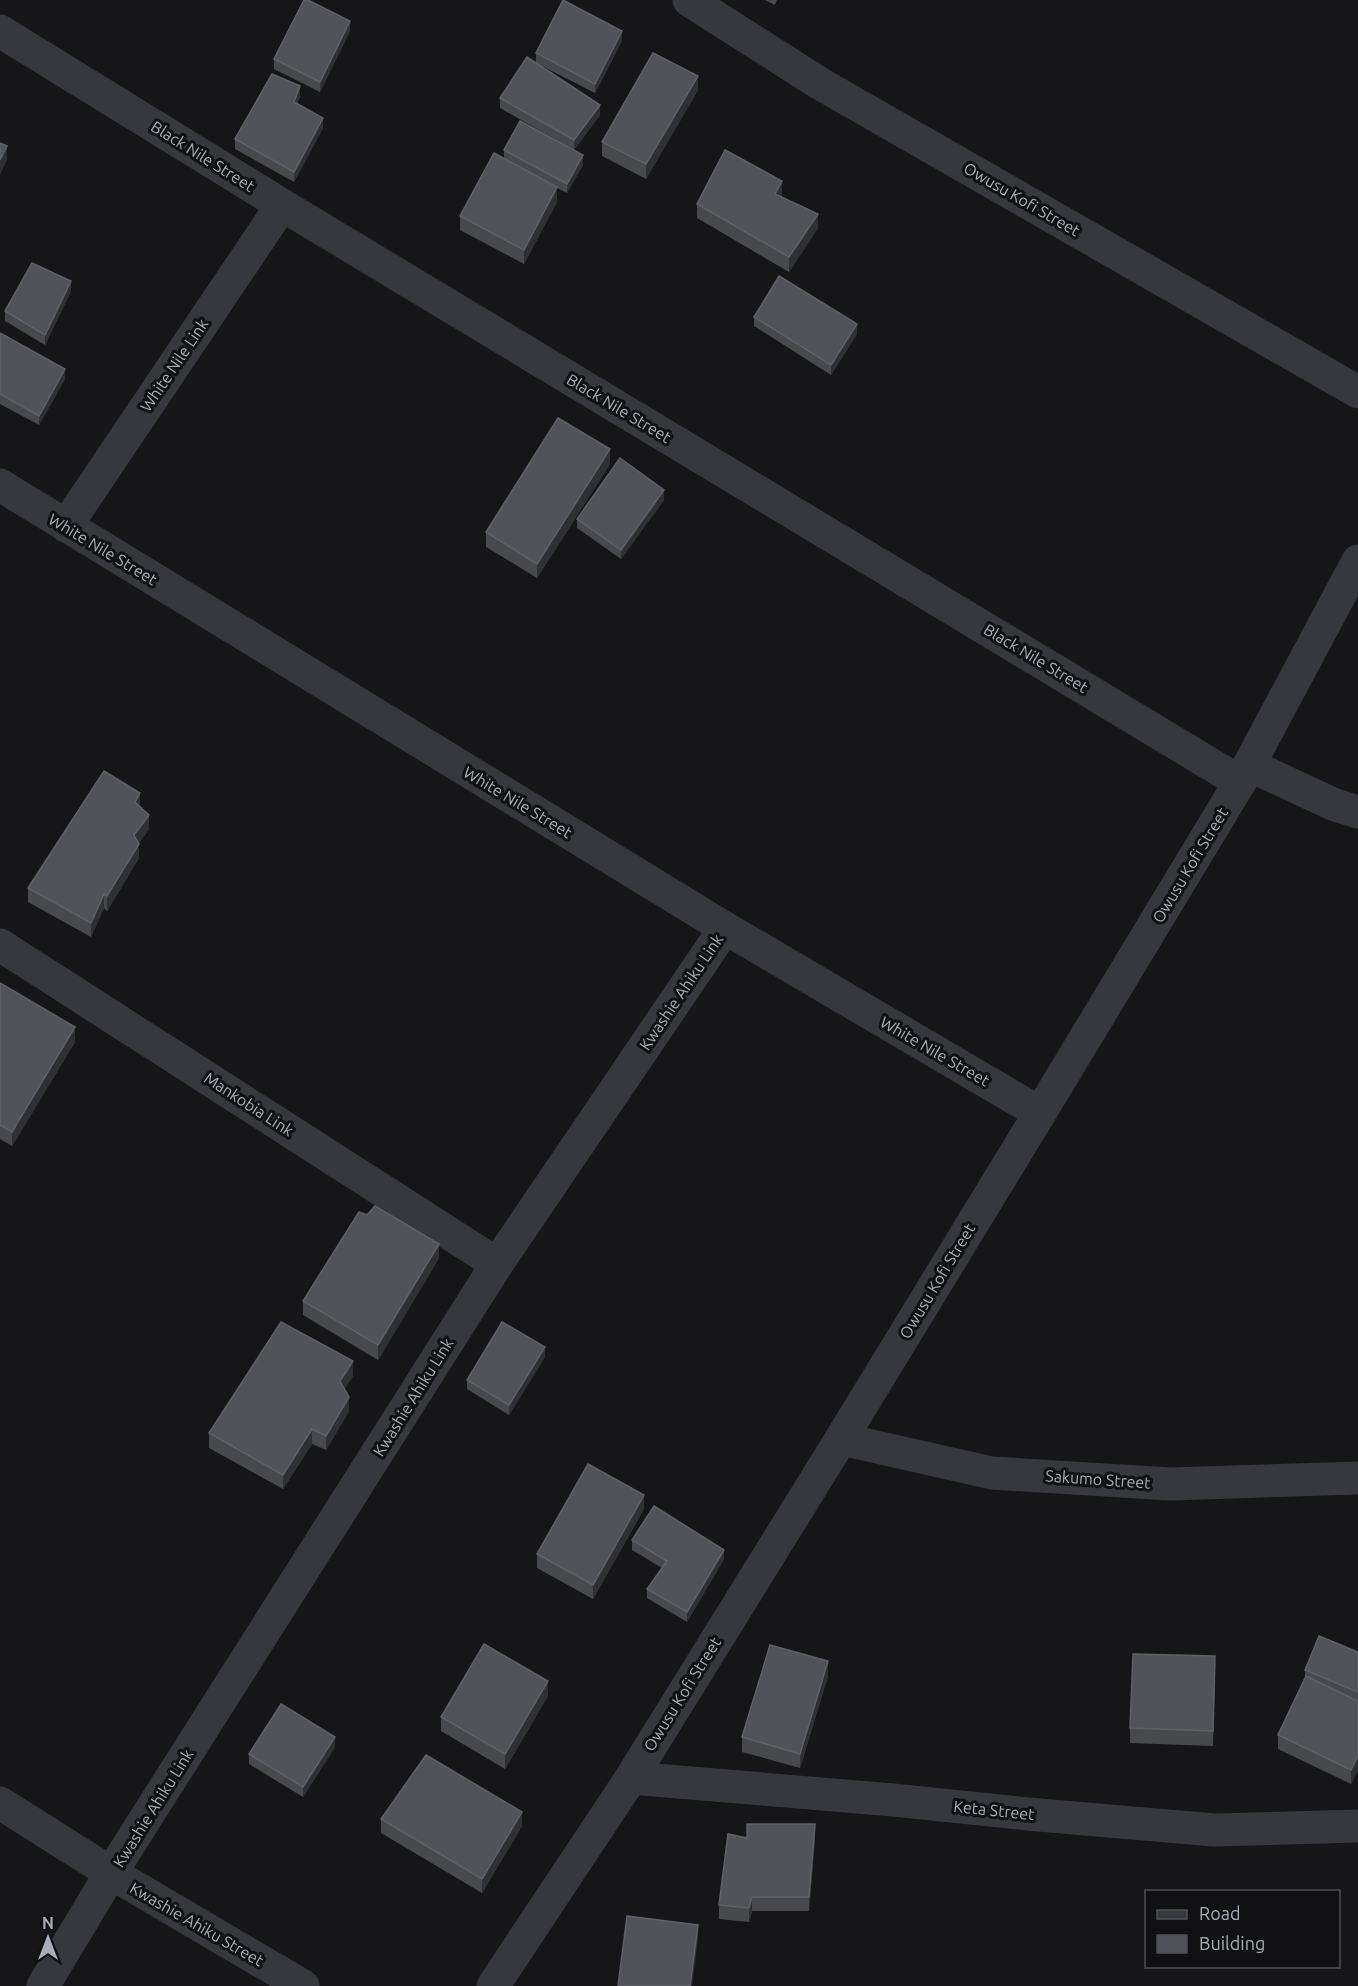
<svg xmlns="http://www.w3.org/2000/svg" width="1358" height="1986" font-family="Ubuntu,sans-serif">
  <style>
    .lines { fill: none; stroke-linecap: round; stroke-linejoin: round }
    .minor { stroke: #37383d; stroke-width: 33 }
    .wall { fill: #47494d }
    .shaded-wall { fill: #2f3033 }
    .building { fill: #525359; stroke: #5f6168; stroke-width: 1.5 }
    .labels { text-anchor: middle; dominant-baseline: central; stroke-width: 6; stroke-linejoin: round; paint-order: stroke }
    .street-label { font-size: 16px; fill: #a8adb8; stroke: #111113 }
  </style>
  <rect width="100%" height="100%" fill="#161618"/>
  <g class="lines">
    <!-- minor -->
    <g class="minor">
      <path d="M 689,0 L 819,83 L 1358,392"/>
      <path d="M 0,31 L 282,205 L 1240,782"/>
      <path d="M 0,485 L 725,928 L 1040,1113"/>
      <path d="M 66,526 L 282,205"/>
      <path d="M 1249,765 L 1335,805 L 1358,812"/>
      <path d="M 0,945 L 497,1264"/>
      <path d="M 841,1439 L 992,1473 L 1170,1484 L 1358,1478"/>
      <path d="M 631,1778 L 893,1800 L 1028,1814 L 1214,1830 L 1358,1826"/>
      <path d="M 0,1803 L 111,1873 L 303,1986"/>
      <path d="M 43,1986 L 111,1873 L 497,1264 L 725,928"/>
      <path d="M 493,1986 L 631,1778 L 841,1439 L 1040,1113 L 1240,782 L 1358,561"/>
    </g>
  </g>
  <!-- wall -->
  <g class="wall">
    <path d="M 765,0 L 777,0 L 775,5 Z"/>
    <path d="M 350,31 L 320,92 L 274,69 L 274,59 Z"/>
    <path d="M 622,41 L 595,93 L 536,63 L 536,53 Z"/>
    <path d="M 698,90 L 646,179 L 602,156 L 602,142 Z"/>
    <path d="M 300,96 L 297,104 L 323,128 L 294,182 L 235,149 L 235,139 Z"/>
    <path d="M 500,98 L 600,115 L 574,150 L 500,108 Z"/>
    <path d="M 504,150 L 583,165 L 567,193 L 557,188 L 557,202 L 524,264 L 460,230 L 460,216 L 504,158 Z"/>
    <path d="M 782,196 L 781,197 L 818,228 L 789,272 L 697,218 L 697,204 Z"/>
    <path d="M 71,291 L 45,345 L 5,321 L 5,311 Z"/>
    <path d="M 754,317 L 857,334 L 831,375 L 754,326 Z"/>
    <path d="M 0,333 L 65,379 L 39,425 L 0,404 Z"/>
    <path d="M 610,464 L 537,578 L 486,547 L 486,532 Z"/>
    <path d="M 664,500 L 621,559 L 577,528 L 577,519 Z"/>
    <path d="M 140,807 L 149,829 L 139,843 L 139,858 L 107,911 L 104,908 L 91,937 L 28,902 L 28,888 Z"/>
    <path d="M 0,983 L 75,1042 L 12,1146 L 0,1139 Z"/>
    <path d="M 439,1258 L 378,1360 L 303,1315 L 303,1301 Z"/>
    <path d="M 545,1357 L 509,1415 L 467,1389 L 467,1380 Z"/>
    <path d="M 353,1376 L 344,1389 L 349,1411 L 326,1450 L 312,1444 L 283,1489 L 209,1448 L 209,1433 Z"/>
    <path d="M 644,1509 L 593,1599 L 537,1568 L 537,1554 Z"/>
    <path d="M 632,1540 L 724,1559 L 687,1622 L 647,1598 L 647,1589 L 662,1568 L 632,1550 Z"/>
    <path d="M 1358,1652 L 1358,1770 L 1351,1784 L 1278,1749 L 1278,1735 L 1305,1680 L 1305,1670 Z"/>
    <path d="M 1215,1671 L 1213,1746 L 1130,1743 L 1130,1728 Z"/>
    <path d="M 828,1676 L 800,1768 L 742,1752 L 742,1737 Z"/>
    <path d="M 548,1696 L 505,1769 L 441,1731 L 441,1717 Z"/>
    <path d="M 335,1747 L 303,1797 L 249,1764 L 249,1754 Z"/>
    <path d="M 381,1819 L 522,1826 L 482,1893 L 381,1833 Z"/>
    <path d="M 747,1838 L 815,1839 L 809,1911 L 752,1911 L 749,1922 L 719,1919 L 719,1905 Z"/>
  </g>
  <!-- shaded-wall -->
  <g class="shaded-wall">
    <path d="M 350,21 L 350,31 L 320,92 L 320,82 Z"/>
    <path d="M 622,31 L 622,41 L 595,93 L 595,84 Z"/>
    <path d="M 698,76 L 698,90 L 646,179 L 646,164 Z"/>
    <path d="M 300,86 L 300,96 L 294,112 L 294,102 Z"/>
    <path d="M 600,105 L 600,115 L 574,150 L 574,140 Z"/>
    <path d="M 323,118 L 323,128 L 294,182 L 294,172 Z"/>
    <path d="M 7,146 L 7,160 L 0,175 L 0,160 Z"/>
    <path d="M 583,155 L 583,165 L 567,193 L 567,184 Z"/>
    <path d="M 782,181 L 782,196 L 775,208 L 775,194 Z"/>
    <path d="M 557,187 L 557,202 L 524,264 L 524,250 Z"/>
    <path d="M 818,214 L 818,228 L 789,272 L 789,257 Z"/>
    <path d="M 71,281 L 71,291 L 45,345 L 45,335 Z"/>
    <path d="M 857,324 L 857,334 L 831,375 L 831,365 Z"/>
    <path d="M 65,369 L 65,379 L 39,425 L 39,416 Z"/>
    <path d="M 610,449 L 610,464 L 537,578 L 537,564 Z"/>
    <path d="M 664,490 L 664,500 L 621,559 L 621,550 Z"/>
    <path d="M 140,793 L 140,808 L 135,802 Z"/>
    <path d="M 149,815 L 149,829 L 134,850 L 134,835 Z"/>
    <path d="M 139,844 L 139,858 L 107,911 L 107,896 Z"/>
    <path d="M 104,894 L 104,908 L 91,937 L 91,923 Z"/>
    <path d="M 75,1027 L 75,1042 L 12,1146 L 12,1132 Z"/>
    <path d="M 439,1244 L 439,1258 L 378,1360 L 378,1345 Z"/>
    <path d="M 545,1347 L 545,1357 L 509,1415 L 509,1405 Z"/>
    <path d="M 353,1361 L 353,1376 L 340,1396 L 340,1381 Z"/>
    <path d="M 349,1397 L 349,1411 L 326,1450 L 326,1436 Z"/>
    <path d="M 312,1429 L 312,1444 L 283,1489 L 283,1475 Z"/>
    <path d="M 644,1495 L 644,1509 L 593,1599 L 593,1585 Z"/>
    <path d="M 724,1550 L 724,1559 L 687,1622 L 687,1612 Z"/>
    <path d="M 828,1661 L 828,1676 L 800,1768 L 800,1754 Z"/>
    <path d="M 548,1681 L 548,1696 L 505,1769 L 505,1754 Z"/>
    <path d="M 335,1737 L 335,1747 L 303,1797 L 303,1787 Z"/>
    <path d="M 1358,1756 L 1358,1770 L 1351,1784 L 1351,1770 Z"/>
    <path d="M 522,1812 L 522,1826 L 482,1893 L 482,1879 Z"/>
    <path d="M 815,1824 L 815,1839 L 809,1911 L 809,1897 Z"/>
    <path d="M 752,1897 L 752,1911 L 749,1922 L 749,1908 Z"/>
    <path d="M 698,1925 L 698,1939 L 692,1986 L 690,1986 Z"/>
  </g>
  <!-- building -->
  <g class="building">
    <path d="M 304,0 L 308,0 L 350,21 L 320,82 L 274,59 Z"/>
    <path d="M 563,0 L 622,31 L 595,84 L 536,53 Z"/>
    <path d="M 653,53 L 698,76 L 646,164 L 602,142 Z"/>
    <path d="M 527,57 L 600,105 L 574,140 L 500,98 Z"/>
    <path d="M 272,74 L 300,86 L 294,102 L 323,118 L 294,172 L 235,139 Z"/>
    <path d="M 520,121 L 583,155 L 567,184 L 504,150 Z"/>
    <path d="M 0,143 L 7,146 L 0,160 Z"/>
    <path d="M 725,150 L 782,181 L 775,194 L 818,214 L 789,257 L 697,204 Z"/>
    <path d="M 494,153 L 557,187 L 524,250 L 460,216 Z"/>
    <path d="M 32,263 L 71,281 L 45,335 L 5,311 Z"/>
    <path d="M 779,276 L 857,324 L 831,365 L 754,317 Z"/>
    <path d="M 0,333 L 65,369 L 39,416 L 0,394 Z"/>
    <path d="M 558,418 L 610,449 L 537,564 L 486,532 Z"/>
    <path d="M 620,458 L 664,490 L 621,550 L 577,519 Z"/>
    <path d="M 104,771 L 140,793 L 135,802 L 149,815 L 134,835 L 139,844 L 107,896 L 104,894 L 91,923 L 28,888 Z"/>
    <path d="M 0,983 L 75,1027 L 12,1132 L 0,1125 Z"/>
    <path d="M 375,1206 L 439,1244 L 378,1345 L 303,1301 L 359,1212 L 367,1215 Z"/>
    <path d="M 281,1322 L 353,1361 L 340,1381 L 349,1397 L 326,1436 L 312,1429 L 283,1475 L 209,1433 Z"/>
    <path d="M 502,1322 L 545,1347 L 509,1405 L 467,1380 Z"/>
    <path d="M 588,1464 L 644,1495 L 593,1585 L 537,1554 Z"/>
    <path d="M 654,1506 L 724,1550 L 687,1612 L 647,1589 L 667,1561 L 632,1540 Z"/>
    <path d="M 1319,1636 L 1358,1652 L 1358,1692 L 1305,1670 Z"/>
    <path d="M 484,1644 L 548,1681 L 505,1754 L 441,1717 Z"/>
    <path d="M 770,1645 L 828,1661 L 800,1754 L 742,1737 Z"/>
    <path d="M 1133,1654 L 1215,1656 L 1213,1731 L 1130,1728 Z"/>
    <path d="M 1306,1676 L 1358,1701 L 1358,1756 L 1351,1770 L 1278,1735 Z"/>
    <path d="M 281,1704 L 335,1737 L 303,1787 L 249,1754 Z"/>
    <path d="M 426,1755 L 522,1812 L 482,1879 L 381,1819 Z"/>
    <path d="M 747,1824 L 815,1824 L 809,1897 L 752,1897 L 749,1908 L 719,1905 L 728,1834 L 747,1838 Z"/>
    <path d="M 627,1916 L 698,1925 L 690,1986 L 618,1986 Z"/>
  </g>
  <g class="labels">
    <!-- street labels -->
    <g class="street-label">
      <text transform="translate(203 156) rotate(32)">Black Nile Street</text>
      <text transform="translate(1022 199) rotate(30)">Owusu Kofi Street</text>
      <text transform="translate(174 365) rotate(-56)">White Nile Link</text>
      <text transform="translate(619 408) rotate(31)">Black Nile Street</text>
      <text transform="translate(103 549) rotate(31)">White Nile Street</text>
      <text transform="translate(1036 658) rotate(31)">Black Nile Street</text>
      <text transform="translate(518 802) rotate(31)">White Nile Street</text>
      <text transform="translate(1190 865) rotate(-59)">Owusu Kofi Street</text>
      <text transform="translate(681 992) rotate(-56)">Kwashie Ahiku Link</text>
      <text transform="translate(935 1051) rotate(30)">White Nile Street</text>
      <text transform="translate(249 1104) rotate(33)">Mankobia Link</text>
      <text transform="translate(937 1281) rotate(-59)">Owusu Kofi Street</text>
      <text transform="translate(413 1397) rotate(-58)">Kwashie Ahiku Link</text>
      <text transform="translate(1098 1479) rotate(4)">Sakumo Street</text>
      <text transform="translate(682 1694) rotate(-58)">Owusu Kofi Street</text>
      <text transform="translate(153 1808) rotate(-58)">Kwashie Ahiku Link</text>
      <text transform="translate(994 1810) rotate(6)">Keta Street</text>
      <text transform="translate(197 1924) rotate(30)">Kwashie Ahiku Street</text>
    </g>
  </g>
  <!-- legend -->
  <rect x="1145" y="1890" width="195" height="78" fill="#111113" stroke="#4d4f55" stroke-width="1.5"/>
  <rect x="1157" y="1910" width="30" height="9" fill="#37383d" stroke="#4d4f55" stroke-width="1.5"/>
  <text x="1199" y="1920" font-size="18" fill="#a8adb8">Road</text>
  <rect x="1157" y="1935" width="30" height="18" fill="#525359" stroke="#4d4f55" stroke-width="1.5"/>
  <text x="1199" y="1950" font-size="18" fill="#a8adb8">Building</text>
  <!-- north arrow -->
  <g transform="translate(48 1938)" stroke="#111113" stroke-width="4.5" paint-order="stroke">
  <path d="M0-4.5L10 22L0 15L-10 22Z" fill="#a8adb8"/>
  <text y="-9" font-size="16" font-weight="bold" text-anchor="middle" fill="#a8adb8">N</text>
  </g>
</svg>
